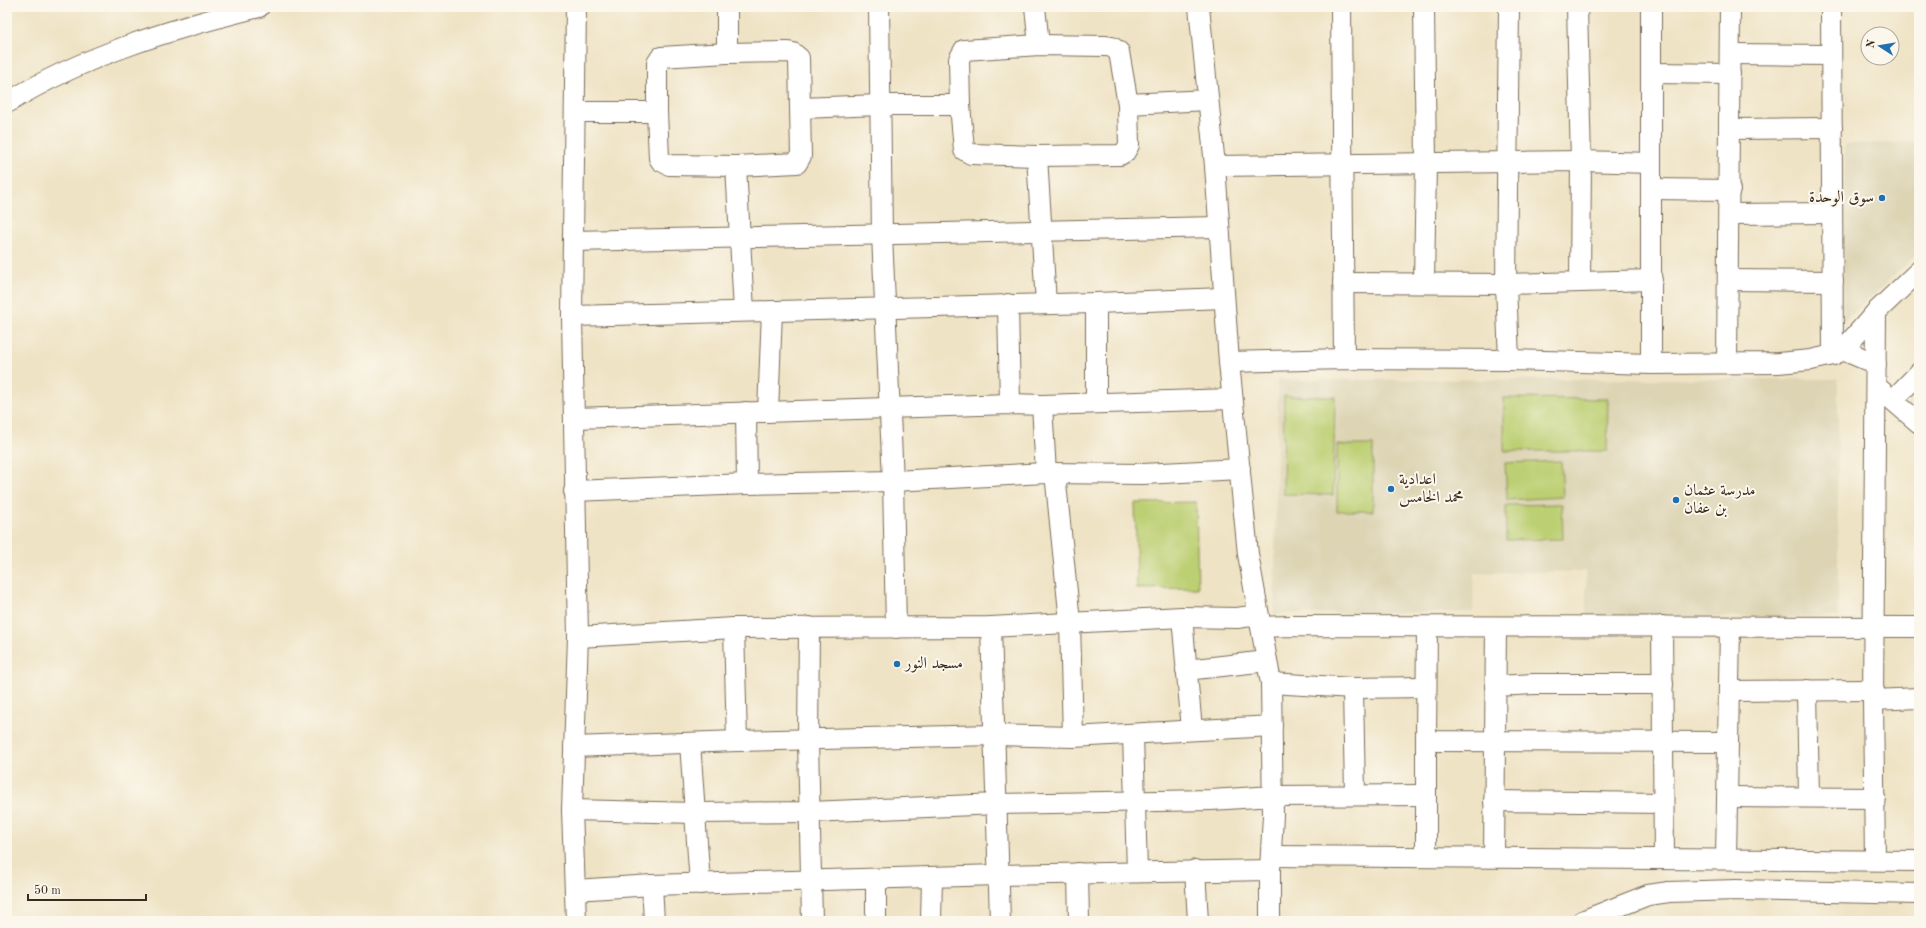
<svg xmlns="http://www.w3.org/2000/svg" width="1926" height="928" font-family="'Old Standard TT',Amiri,serif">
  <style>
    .built { fill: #ddd4b4 }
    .green { fill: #bccf72; stroke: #7c7c48 }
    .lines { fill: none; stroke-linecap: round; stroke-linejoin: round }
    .minor-casing { stroke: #7a6b58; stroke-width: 22 }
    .minor { stroke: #fff; stroke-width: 20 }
    .poi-dot { fill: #1f6fb2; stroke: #fbf7ec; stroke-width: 1.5 }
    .labels { text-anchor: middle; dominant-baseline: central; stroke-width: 4; stroke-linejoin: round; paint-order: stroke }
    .poi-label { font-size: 16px; fill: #3b2a1e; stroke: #fbf7ec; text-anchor: start }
  </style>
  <rect width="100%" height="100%" fill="#fbf7ec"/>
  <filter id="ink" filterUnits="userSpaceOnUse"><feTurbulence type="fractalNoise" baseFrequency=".025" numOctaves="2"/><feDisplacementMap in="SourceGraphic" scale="8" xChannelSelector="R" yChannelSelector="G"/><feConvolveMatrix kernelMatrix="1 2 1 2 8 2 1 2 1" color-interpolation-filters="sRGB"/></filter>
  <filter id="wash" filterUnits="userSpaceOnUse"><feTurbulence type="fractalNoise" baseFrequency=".012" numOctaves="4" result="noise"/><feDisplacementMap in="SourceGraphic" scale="16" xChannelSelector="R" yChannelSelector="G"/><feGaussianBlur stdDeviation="0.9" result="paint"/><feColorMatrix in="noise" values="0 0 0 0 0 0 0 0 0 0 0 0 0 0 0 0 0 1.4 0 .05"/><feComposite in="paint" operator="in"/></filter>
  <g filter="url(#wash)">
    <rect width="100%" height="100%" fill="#efe3c5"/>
    <!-- built -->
    <g class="built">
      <path d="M 1919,142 L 1919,253 L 1843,322 L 1845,144 Z"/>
      <path d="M 1838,379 L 1838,617 L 1586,617 L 1586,571 L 1474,573 L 1473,612 L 1274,614 L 1278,380 Z"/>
    </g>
    <!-- green -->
    <g class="green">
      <path d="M 1284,396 L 1335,397 L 1333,495 L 1283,494 Z"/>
      <path d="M 1504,398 L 1608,399 L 1607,451 L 1504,451 Z"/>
      <rect x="1337" y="445" width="36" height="66"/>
      <path d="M 1561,461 L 1563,497 L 1507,500 L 1505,463 Z"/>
      <path d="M 1196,502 L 1198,588 L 1137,589 L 1135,503 Z"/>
      <path d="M 1562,504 L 1563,539 L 1506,540 L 1506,505 Z"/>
    </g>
  </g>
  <g filter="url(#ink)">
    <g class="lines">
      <defs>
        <g id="minor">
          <path d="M 727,7 L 727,53"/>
          <path d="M 879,7 L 882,235 L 893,481 L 896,628"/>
          <path d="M 1035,7 L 1039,45"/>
          <path d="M 1199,7 L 1215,166 L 1229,362 L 1248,554 L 1271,683 L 1273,815 L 1270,870 L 1270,921"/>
          <path d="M 1341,7 L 1344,359"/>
          <path d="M 1577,7 L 1581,161 L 1580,282"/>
          <path d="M 1651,7 L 1651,364"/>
          <path d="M 1831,7 L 1833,355"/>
          <path d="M 1039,45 L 1106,46 L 1112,47 L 1119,52 L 1128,104 L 1129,145 L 1125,152 L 1120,155 L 1037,156 L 971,154 L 964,150 L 960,105 L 959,59 L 964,50 Z"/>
          <path d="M 788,52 L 793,53 L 799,58 L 801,156 L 797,163 L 736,166 L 669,165 L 661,161 L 659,158 L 657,112 L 657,63 L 661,57 L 727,53 Z"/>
          <path d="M 1730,54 L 1831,55"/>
          <path d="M 1652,73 L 1730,74"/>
          <path d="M 7,103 C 84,55 172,29 259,7"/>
          <path d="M 1128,104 L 1208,100"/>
          <path d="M 801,108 L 880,105 L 960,105"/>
          <path d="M 575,112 L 657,112"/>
          <path d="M 1730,129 L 1832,128"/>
          <path d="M 1037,156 L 1046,304"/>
          <path d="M 736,166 L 744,311"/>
          <path d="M 1215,166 L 1581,161 L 1651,163"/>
          <path d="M 1652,189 L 1730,190"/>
          <path d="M 1730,214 L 1832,213"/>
          <path d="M 573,241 L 1218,227"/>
          <path d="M 1729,280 L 1833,281"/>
          <path d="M 1343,283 L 1506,284 L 1652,280"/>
          <path d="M 1424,283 L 1426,163 L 1424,7"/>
          <path d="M 1008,304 L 1010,404"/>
          <path d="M 572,316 L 1096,303"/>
          <path d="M 1843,350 L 1876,364"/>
          <path d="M 1509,360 L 1506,284 L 1509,7"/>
          <path d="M 1229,362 L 1344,359 L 1509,360 L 1651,364 L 1778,363 L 1811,360 L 1833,355 L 1843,350 L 1876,312 L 1919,271"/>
          <path d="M 1727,363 L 1730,7"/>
          <path d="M 1876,386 L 1919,423"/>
          <path d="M 1893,400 L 1919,373"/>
          <path d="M 1096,402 L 1096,303 L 1224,298"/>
          <path d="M 1042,405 L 1046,473"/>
          <path d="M 746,412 L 747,484"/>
          <path d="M 768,412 L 772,311"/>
          <path d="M 575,418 L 1010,404 L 1042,405 L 1232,399"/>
          <path d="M 1055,473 L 1070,622 L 1073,737"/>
          <path d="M 574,491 L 747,484 L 893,481 L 1046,473 L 1143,474 L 1240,469"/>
          <path d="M 1182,617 L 1192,730"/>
          <path d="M 1662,626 L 1664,858"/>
          <path d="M 809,627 L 808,740 L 812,921"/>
          <path d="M 991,627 L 1000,921"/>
          <path d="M 1261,627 L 1291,626 L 1919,627"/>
          <path d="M 1427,627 L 1426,741 L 1727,742"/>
          <path d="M 734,628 L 737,741"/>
          <path d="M 578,637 L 734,628 L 991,627 L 1182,617 L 1237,618 L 1258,615"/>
          <path d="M 1186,670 L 1267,661"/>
          <path d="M 1271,683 L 1353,688 L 1355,795"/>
          <path d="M 1495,686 L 1535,684 L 1663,684"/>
          <path d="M 1353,688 L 1426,687"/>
          <path d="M 1807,690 L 1809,797"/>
          <path d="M 1729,691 L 1874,690"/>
          <path d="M 1873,700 L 1919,698"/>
          <path d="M 1133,735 L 1137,871"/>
          <path d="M 1426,741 L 1426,857"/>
          <path d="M 690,743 L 700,884"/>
          <path d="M 574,747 L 737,741 L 995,735 L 1073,737 L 1272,726"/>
          <path d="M 1727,797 L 1875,798"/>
          <path d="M 1494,801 L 1663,803"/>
          <path d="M 572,810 L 696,813 L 810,812 L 997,804 L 1211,800 L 1273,796 L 1426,795"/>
          <path d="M 1271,856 L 1919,861"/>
          <path d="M 1494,857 L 1496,627"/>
          <path d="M 1726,859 L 1730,627"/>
          <path d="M 1875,860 L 1873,700 L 1876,312"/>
          <path d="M 1195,870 L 1198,921"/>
          <path d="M 1078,873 L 1079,921"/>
          <path d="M 876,879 L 876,921"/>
          <path d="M 652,885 L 654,921"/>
          <path d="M 575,890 L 652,885 L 998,875 L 1270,870"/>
          <path d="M 576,921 L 572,810 L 578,637 L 572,316 L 576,7"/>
          <path d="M 931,921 L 932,878"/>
          <path d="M 1582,921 L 1648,895 L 1669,892 L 1736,890 L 1919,894"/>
        </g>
      </defs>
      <!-- minor casing -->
      <use href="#minor" class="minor-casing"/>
      <!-- minor -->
      <use href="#minor" class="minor"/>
    </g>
  </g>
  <!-- markers -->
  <g class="poi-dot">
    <circle cx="1882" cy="198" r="4"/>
    <circle cx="1391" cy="489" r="4"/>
    <circle cx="1676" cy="500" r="4"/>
    <circle cx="897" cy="664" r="4"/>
  </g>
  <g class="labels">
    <!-- poi labels -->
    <g class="poi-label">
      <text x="1874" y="198" text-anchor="end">سوق الوحدة</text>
      <text x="1399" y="480">اعدادية<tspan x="1399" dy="18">محمد الخامس</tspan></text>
      <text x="1684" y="491">مدرسة عثمان<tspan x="1684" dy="18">بن عفان</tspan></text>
      <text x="905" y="664">مسجد النور</text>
    </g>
  </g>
  <!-- margin -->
  <rect width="1926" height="928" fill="none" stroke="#fbf7ec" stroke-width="24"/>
  <!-- north arrow -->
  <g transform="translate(1880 46) rotate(282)"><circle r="19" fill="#fbf7ec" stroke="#aea59a"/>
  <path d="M0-3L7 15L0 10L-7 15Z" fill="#1f6fb2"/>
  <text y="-6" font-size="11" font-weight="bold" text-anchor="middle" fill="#3b2a1e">N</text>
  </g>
  <!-- scale -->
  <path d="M28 894v6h118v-6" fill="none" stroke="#3b2a1e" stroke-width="2"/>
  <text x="34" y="894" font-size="12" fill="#3b2a1e" stroke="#fbf7ec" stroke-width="3" paint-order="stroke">50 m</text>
</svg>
